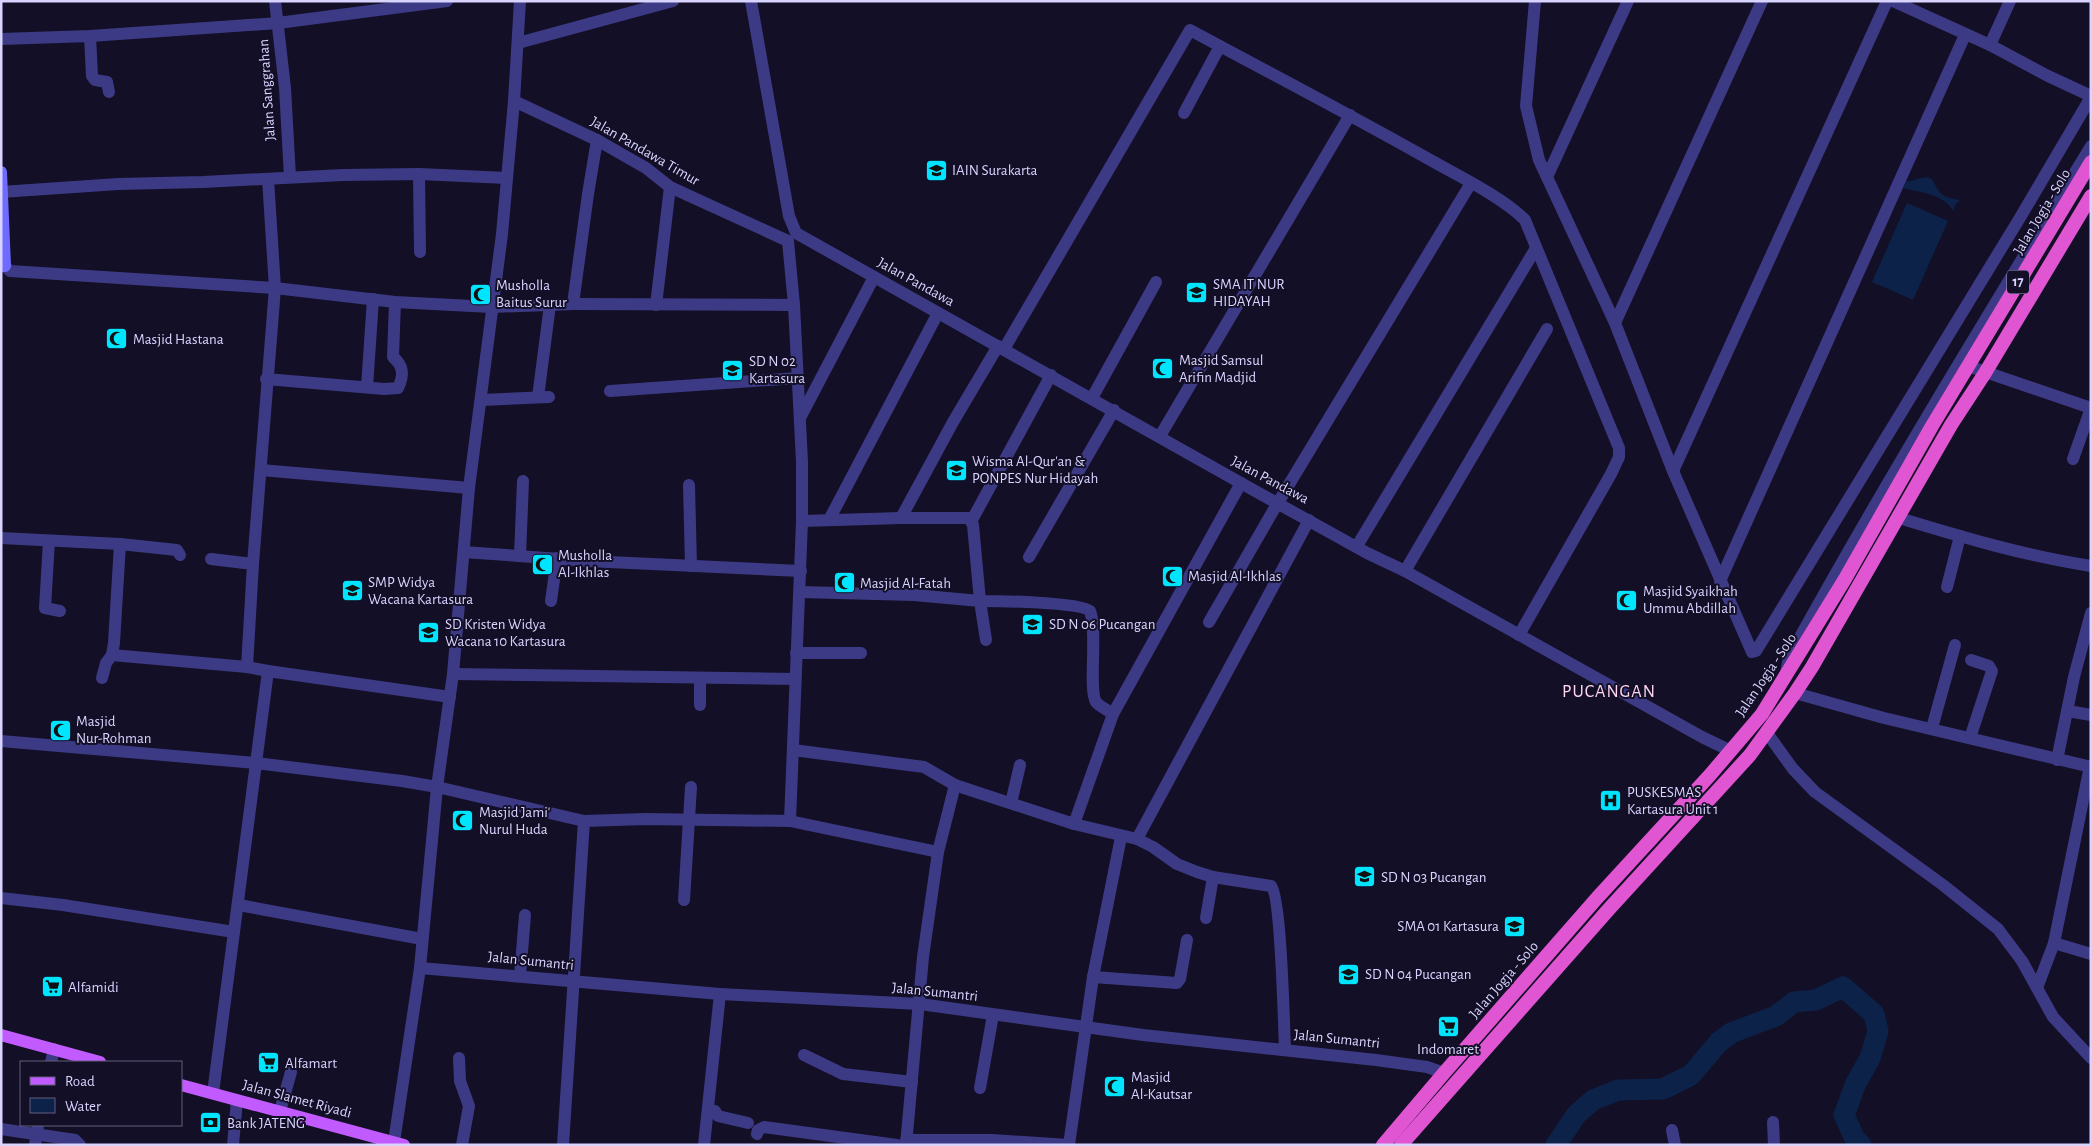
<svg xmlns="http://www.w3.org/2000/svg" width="2092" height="1146" font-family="'Alegreya Sans',sans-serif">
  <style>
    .water { fill: #0c2248 }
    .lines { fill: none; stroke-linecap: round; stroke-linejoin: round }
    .river { stroke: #0c2248; stroke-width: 21 }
    .minor { stroke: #3d3a85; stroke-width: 12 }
    .secondary { stroke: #6f6bff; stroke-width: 12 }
    .primary { stroke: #c25bff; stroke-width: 12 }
    .trunk { stroke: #e055d1; stroke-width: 14 }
    .labels { text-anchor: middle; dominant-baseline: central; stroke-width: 4; stroke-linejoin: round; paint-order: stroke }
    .shield { fill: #130f26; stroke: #9e99be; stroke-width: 1 }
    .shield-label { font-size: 14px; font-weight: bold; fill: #d9d4ff }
    .street-label { font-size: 15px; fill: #d9d4ff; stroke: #130f26 }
    .poi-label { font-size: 15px; fill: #d9d4ff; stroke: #130f26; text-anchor: start }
    .quarter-label { font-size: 18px; letter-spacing: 1px; fill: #ffd6f0; stroke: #130f26 }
  </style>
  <rect width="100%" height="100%" fill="#130f26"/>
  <!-- water -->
  <g class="water">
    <path d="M 1926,177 L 1932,179 C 1940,195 1942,197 1960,200 L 1955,205 L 1953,211 C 1946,195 1919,192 1903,188 L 1906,182 Z"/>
    <path d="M 1907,203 L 1948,221 L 1913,300 L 1872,282 Z"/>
  </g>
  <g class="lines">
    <!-- river -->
    <path class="river" d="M 1556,1145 L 1576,1115 L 1593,1100 L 1618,1090 L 1663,1089 L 1691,1075 L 1719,1042 L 1731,1033 L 1776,1016 L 1794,1002 L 1816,1000 L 1843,987 L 1874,1014 L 1878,1031 L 1870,1058 L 1856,1083 L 1844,1115 L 1855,1139 L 1861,1145"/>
    <!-- minor -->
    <g class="minor">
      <path d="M 275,1 L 285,88 L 290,177"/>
      <path d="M 751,1 L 789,216 L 796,233 L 1248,487 L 1367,553 L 1405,571 L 1702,737 L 1731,751"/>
      <path d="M 1535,1 L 1526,106 L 1539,160 L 1615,323 L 1673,471 L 1752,652 L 1756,651 L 2021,216 L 2091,97"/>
      <path d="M 1893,1 L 1990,45 L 2048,76 L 2091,96"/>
      <path d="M 90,36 L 92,76 L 95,80 L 107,82 L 109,92"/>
      <path d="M 1,39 L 90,36 L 278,23 L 447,1"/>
      <path d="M 518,43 L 673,1"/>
      <path d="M 1990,45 L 2010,1"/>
      <path d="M 514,101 L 597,140 L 646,168 L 670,187 L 788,241"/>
      <path d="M 1184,113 L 1220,46"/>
      <path d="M 419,174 L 420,252"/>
      <path d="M 1547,177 L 1628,1"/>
      <path d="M 1,192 L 118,184 L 203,182 L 343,175 L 419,174 L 507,178"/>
      <path d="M 788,241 L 794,305 L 802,462 L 802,521 L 790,821"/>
      <path d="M 5,266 L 10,271 L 275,288 L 395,302 L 491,307 L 573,304 L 588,194 L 597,140"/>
      <path d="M 573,304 L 794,305"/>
      <path d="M 656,305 L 670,187"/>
      <path d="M 1615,323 L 1762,1"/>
      <path d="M 1004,349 L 1190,30 C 1268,72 1347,113 1425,157 C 1453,173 1503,197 1525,220 L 1619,448 L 1619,457 L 1611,474 L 1519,635"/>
      <path d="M 1968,366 L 2091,408"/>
      <path d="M 266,379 L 384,389 L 398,388 C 404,376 404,366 393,357 L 395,302"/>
      <path d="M 367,387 L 373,299"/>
      <path d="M 610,391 L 798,378"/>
      <path d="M 538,397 L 550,305"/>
      <path d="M 1092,398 L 1156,282"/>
      <path d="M 482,400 L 549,397"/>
      <path d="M 800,418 L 874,277"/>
      <path d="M 1160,436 L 1350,115"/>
      <path d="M 2073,459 L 2091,408"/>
      <path d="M 261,470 L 469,488"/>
      <path d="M 1673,471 L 1887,1"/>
      <path d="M 689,485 L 691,566"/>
      <path d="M 901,518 L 953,422 L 998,346"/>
      <path d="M 1899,518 C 1962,537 2025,556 2091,566"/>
      <path d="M 829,520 L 938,313"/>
      <path d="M 972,520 L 1051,375"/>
      <path d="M 802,521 L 901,518 L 969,518 L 973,525 L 980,601 C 998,601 1080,602 1090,611 C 1098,631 1088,689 1096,702 C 1100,707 1108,710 1113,714"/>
      <path d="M 1,538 L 120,544 L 114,643 L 112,655 L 247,667"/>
      <path d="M 49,541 L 45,608 L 60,611"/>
      <path d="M 120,544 L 177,550 L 180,555"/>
      <path d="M 1357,546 L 1536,248"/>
      <path d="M 464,552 L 588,561 L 801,571"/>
      <path d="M 520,556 L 523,481"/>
      <path d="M 1029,557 L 1114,410"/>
      <path d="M 211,559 L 253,564"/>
      <path d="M 1405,571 L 1547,329"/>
      <path d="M 1720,581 L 1965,35"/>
      <path d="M 1947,587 L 1960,536"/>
      <path d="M 800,592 L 914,595 L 980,601 L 986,640"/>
      <path d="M 551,601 L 557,558"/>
      <path d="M 1209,622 L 1273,511 L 1471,183"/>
      <path d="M 796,653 L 861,653"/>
      <path d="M 268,671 L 450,697"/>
      <path d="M 1786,673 L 1789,657 C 1884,484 1988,315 2091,146"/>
      <path d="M 453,674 L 795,679"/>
      <path d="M 102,678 L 106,663 L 112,655"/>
      <path d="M 700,678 L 700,705"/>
      <path d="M 1795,693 L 1884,718 L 2091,767"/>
      <path d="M 2068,711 L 2091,715"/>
      <path d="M 1932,728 L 1955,645"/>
      <path d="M 1767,733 L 1793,769 L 1815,792 L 1943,885 L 1998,929 L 2022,961 L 2053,1017 L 2091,1058"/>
      <path d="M 1970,738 L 1992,671 L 1989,666 L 1971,660"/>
      <path d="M 1,741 L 256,763 L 402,781 L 437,787 L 584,821"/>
      <path d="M 793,750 L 924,767 L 955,785 L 970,790 L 1074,824 L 1137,839 L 1153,847 L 1177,864 L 1197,872 L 1213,877 L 1271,886 C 1281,895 1284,1027 1285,1050"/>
      <path d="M 2057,760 L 2074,677 L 2091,613"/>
      <path d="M 1011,803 L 1020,765"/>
      <path d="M 1074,824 L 1113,714 L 1241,483"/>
      <path d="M 1137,839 L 1309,520"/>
      <path d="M 938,852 L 955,785"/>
      <path d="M 1,898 L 63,905 L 234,932"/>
      <path d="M 684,900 L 691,787"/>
      <path d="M 239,905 L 422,939"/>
      <path d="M 1206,918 L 1213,877"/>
      <path d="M 2054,943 L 2091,954"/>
      <path d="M 420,968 L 720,994 L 920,1004 L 1143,1035 L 1376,1060 L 1427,1067 L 1444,1073"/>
      <path d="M 520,976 L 525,915"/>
      <path d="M 1093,977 L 1177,983 L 1180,979 L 1187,940"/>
      <path d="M 2037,988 L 2054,943 L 2090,766"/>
      <path d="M 804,1055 L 843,1074 L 912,1082"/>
      <path d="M 459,1058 L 460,1081 L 469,1106 L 462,1145"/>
      <path d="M 51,1062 L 54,1049"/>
      <path d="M 980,1088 L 993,1015"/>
      <path d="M 213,1093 L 268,671 L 247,667 L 253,564 L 275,288 L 268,179"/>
      <path d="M 708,1110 L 715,1111 L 718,1116 L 748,1123"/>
      <path d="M 280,1111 L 291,1072"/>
      <path d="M 1773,1122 L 1774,1145"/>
      <path d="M 1,1129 L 75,1140 L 80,1145"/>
      <path d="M 1672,1130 L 1675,1145"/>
      <path d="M 757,1134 L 758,1130 L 764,1127 L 897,1145"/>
      <path d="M 906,1140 L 991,1140 L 1069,1145 L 1093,977 L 1121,837"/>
      <path d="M 394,1142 L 420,968 L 437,787 L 453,674 L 469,488 L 502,234 L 514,101 L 520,1"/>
      <path d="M 35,1145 L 38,1125"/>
      <path d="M 233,1145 L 237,1100"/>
      <path d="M 563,1145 L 584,821 L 646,819 L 790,821 L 938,852 L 923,957 L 906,1145"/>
      <path d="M 704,1145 L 720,994"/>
    </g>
    <!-- secondary -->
    <path class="secondary" d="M 1,172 L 5,266 L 1,266"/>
    <!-- primary -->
    <g class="primary">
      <path d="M 1,1035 L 100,1062"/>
      <path d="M 181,1085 L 404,1145"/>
    </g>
    <!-- trunk -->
    <g class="trunk">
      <path d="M 1383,1145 L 1444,1073 L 1597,898 L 1710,775 L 1762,714 L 1845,579 L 1932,426 L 2091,162"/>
      <path d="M 1401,1145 L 1609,909 L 1750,755 L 1795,693 L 1812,667 L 1951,425 L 1985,373 L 2091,196"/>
    </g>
  </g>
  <!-- icons -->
  <defs>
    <symbol id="university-square" viewBox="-11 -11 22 22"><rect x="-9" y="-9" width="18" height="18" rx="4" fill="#00e5ff" stroke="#130f26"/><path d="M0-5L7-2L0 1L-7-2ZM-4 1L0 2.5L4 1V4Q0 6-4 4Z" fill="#111"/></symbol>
    <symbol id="school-square" viewBox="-11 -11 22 22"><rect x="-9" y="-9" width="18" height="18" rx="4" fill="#00e5ff" stroke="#130f26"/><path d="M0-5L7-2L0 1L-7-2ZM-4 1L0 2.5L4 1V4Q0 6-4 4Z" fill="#111"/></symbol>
    <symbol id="mosque-square" viewBox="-11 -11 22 22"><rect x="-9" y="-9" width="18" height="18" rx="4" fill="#00e5ff" stroke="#130f26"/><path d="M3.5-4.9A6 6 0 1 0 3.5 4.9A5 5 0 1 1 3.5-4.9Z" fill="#111"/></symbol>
    <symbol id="hospital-square" viewBox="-11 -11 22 22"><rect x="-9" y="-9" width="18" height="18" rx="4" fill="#00e5ff" stroke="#130f26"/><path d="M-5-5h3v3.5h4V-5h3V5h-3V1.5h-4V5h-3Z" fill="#111"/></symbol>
    <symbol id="supermarket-square" viewBox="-11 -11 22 22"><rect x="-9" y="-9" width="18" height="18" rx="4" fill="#00e5ff" stroke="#130f26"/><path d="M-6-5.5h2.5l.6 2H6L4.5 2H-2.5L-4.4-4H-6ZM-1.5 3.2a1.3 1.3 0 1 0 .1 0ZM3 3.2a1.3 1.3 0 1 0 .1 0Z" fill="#111"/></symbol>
    <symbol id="bank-square" viewBox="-11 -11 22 22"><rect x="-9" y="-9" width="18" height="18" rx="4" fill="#00e5ff" stroke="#130f26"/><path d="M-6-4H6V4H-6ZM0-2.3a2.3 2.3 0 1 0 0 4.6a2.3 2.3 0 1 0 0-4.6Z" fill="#111"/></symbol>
  </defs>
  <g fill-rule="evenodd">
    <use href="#university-square" x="924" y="158" width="25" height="25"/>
    <use href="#school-square" x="1184" y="280" width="25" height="25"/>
    <use href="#mosque-square" x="468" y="282" width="25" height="25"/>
    <use href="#mosque-square" x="104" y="326" width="25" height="25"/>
    <use href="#mosque-square" x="1150" y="356" width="25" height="25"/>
    <use href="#school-square" x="720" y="358" width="25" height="25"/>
    <use href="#school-square" x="944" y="458" width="25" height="25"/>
    <use href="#mosque-square" x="530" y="552" width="25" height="25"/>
    <use href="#mosque-square" x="1160" y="564" width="25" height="25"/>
    <use href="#mosque-square" x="832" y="570" width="25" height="25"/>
    <use href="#school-square" x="340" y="578" width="25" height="25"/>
    <use href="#mosque-square" x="1614" y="588" width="25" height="25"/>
    <use href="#school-square" x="1020" y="612" width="25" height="25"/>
    <use href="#school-square" x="416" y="620" width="25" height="25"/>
    <use href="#mosque-square" x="48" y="718" width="25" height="25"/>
    <use href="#hospital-square" x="1598" y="788" width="25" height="25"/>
    <use href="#mosque-square" x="450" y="808" width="25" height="25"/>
    <use href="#school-square" x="1352" y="864" width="25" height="25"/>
    <use href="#school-square" x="1502" y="914" width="25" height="25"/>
    <use href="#school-square" x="1336" y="962" width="25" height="25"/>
    <use href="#supermarket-square" x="40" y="974" width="25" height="25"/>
    <use href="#supermarket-square" x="1436" y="1014" width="25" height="25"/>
    <use href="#supermarket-square" x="256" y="1050" width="25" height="25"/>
    <use href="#mosque-square" x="1102" y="1074" width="25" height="25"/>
    <use href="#bank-square" x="198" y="1110" width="25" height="25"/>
  </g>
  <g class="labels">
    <!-- shield labels -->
    <rect class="shield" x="2007" y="270.5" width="22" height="23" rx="4"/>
    <g class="shield-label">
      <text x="2018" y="282">17</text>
    </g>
    <!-- street labels -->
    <g class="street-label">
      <text transform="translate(267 90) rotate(-94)">Jalan Sanggrahan</text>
      <text transform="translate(645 151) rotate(30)">Jalan Pandawa Timur</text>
      <text transform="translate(2042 212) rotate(-59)">Jalan Jogja - Solo</text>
      <text transform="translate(916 282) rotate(29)">Jalan Pandawa</text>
      <text transform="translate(1270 480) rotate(28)">Jalan Pandawa</text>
      <text transform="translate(1766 675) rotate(-56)">Jalan Jogja - Solo</text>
      <text transform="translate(531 961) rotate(6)">Jalan Sumantri</text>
      <text transform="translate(1504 980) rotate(-49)">Jalan Jogja - Solo</text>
      <text transform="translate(935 992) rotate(6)">Jalan Sumantri</text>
      <text transform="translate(1337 1039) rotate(6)">Jalan Sumantri</text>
      <text transform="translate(297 1099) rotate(15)">Jalan Slamet Riyadi</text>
    </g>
    <!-- poi labels -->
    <g class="poi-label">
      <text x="952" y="170">IAIN Surakarta</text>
      <text x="1213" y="284">SMA IT NUR<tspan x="1213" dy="17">HIDAYAH</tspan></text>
      <text x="496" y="285">Musholla<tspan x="496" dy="17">Baitus Surur</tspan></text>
      <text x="133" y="339">Masjid Hastana</text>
      <text x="1179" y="360">Masjid Samsul<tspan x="1179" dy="17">Arifin Madjid</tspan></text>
      <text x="749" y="361">SD N 02<tspan x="749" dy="17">Kartasura</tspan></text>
      <text x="972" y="461">Wisma Al-Qur'an &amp;<tspan x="972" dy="17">PONPES Nur Hidayah</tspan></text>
      <text x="558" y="555">Musholla<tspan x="558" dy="17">Al-Ikhlas</tspan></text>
      <text x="1188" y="576">Masjid Al-Ikhlas</text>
      <text x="368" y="582">SMP Widya<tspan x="368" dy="17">Wacana Kartasura</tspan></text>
      <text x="860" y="583">Masjid Al-Fatah</text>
      <text x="1643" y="591">Masjid Syaikhah<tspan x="1643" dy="17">Ummu Abdillah</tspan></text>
      <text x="445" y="624">SD Kristen Widya<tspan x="445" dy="17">Wacana 10 Kartasura</tspan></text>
      <text x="1049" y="624">SD N 06 Pucangan</text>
      <text x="76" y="721">Masjid<tspan x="76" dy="17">Nur-Rohman</tspan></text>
      <text x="1627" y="792">PUSKESMAS<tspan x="1627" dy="17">Kartasura Unit 1</tspan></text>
      <text x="479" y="812">Masjid Jami'<tspan x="479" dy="17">Nurul Huda</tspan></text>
      <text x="1381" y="877">SD N 03 Pucangan</text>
      <text x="1499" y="926" text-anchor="end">SMA 01 Kartasura</text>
      <text x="1365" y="974">SD N 04 Pucangan</text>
      <text x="68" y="987">Alfamidi</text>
      <text x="1448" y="1049" text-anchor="middle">Indomaret</text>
      <text x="285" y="1063">Alfamart</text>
      <text x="1131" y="1077">Masjid<tspan x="1131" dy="17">Al-Kautsar</tspan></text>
      <text x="227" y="1123">Bank JATENG</text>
    </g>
    <!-- quarter labels -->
    <g class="quarter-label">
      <text x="1609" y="692">PUCANGAN</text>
    </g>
  </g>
  <!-- border -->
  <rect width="2092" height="1146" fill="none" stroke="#d9d4ff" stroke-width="5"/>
  <!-- legend -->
  <rect x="20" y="1061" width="162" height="65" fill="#130f26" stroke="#625e7d"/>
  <rect x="30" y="1077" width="25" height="8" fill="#c25bff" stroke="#625e7d"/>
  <text x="65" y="1086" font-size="15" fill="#d9d4ff">Road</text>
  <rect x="30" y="1098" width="25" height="15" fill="#0c2248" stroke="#625e7d"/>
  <text x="65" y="1111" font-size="15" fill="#d9d4ff">Water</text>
</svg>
